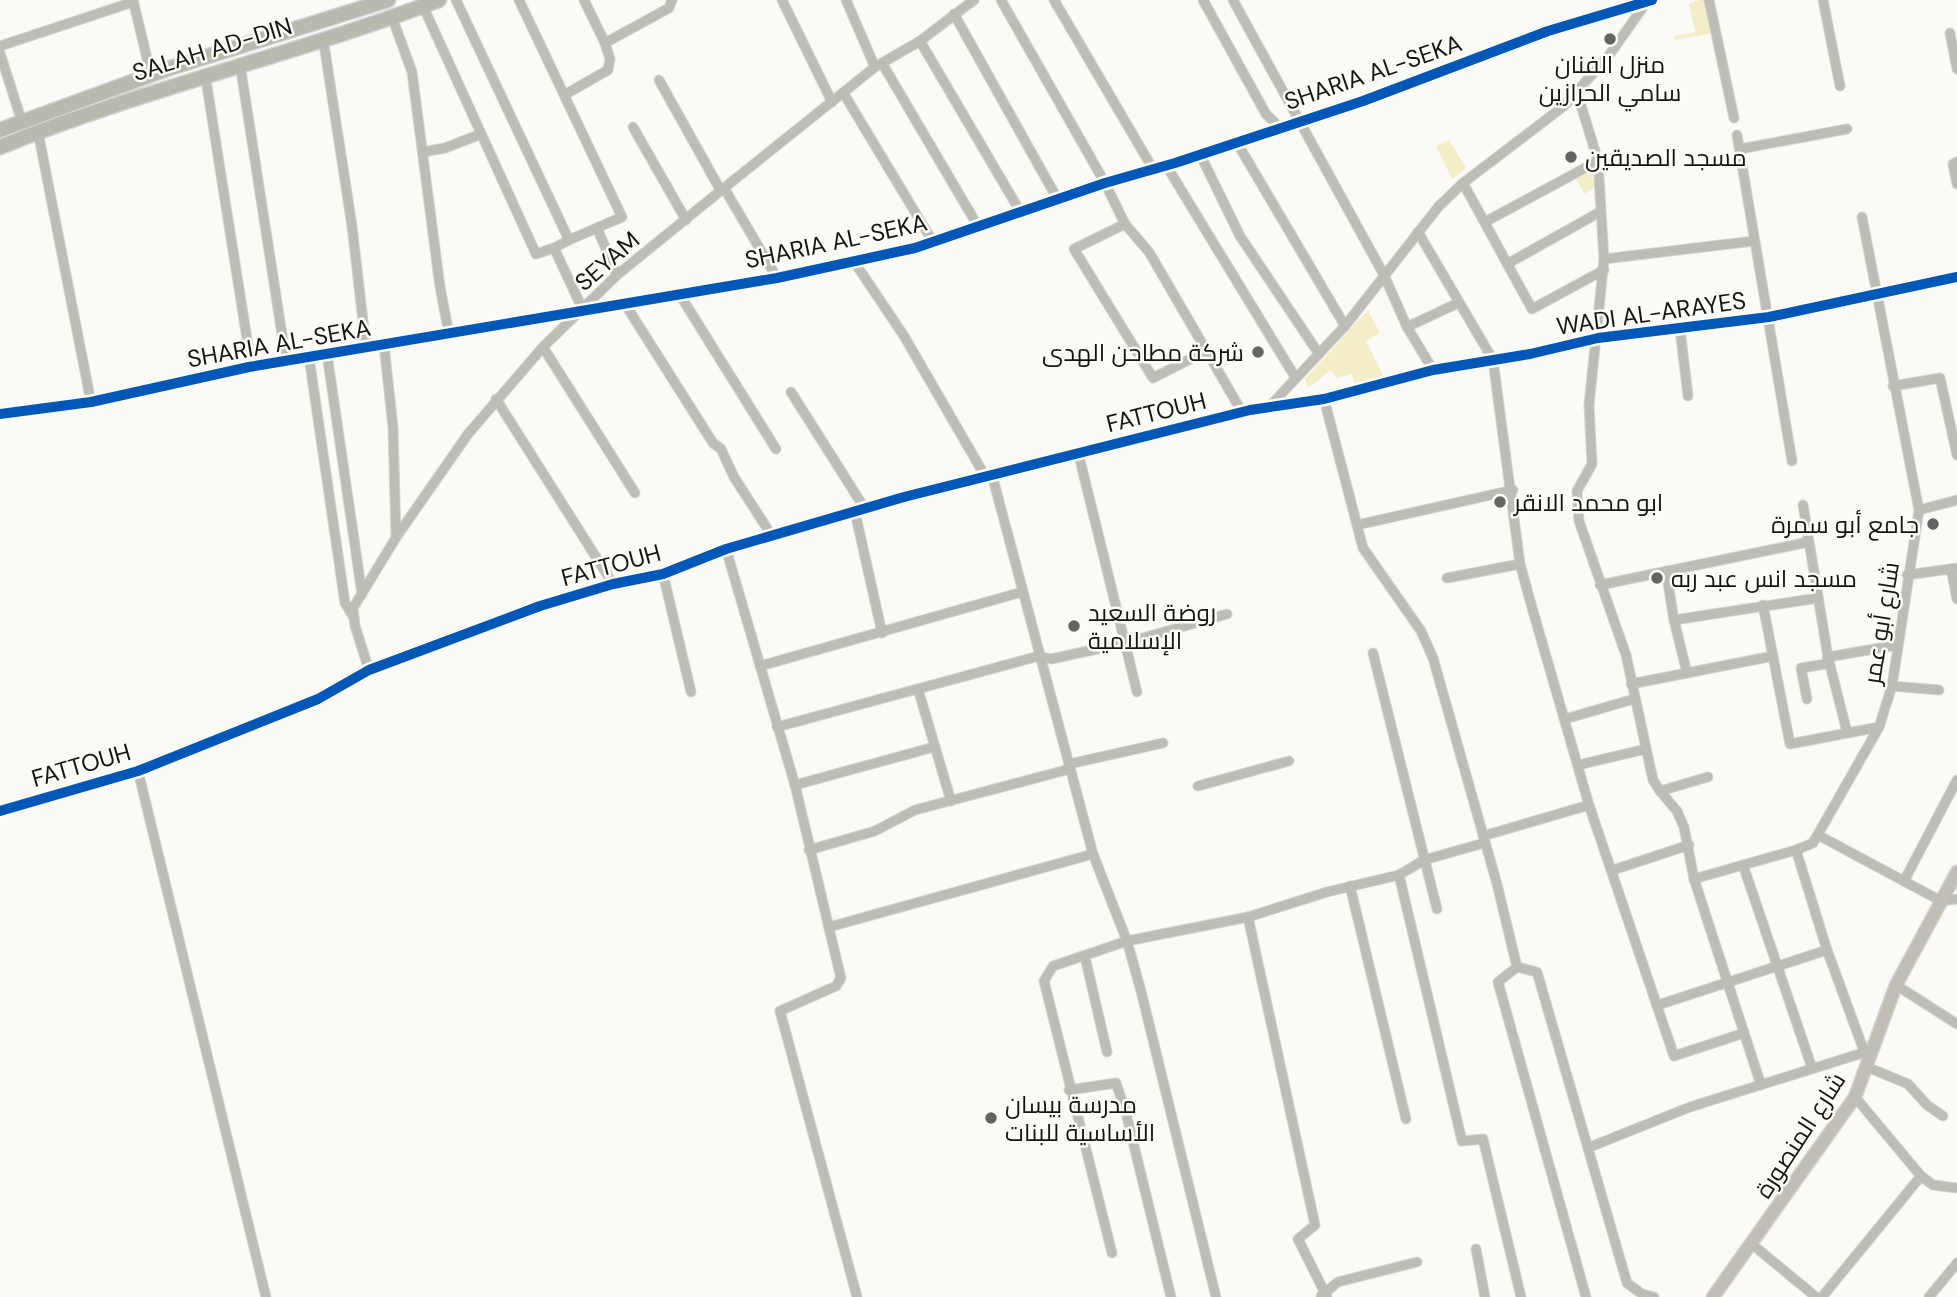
<svg xmlns="http://www.w3.org/2000/svg" width="1957" height="1297" font-family="'DM Sans',Cairo,sans-serif">
  <style>
    .green { fill: #f3edc8 }
    .lines { fill: none; stroke-linecap: round; stroke-linejoin: round }
    .minor-casing { stroke: #d5d4d2; stroke-width: 11 }
    .major-casing { stroke: #d5d4d2; stroke-width: 15 }
    .highway-casing { stroke: #d5d4d2; stroke-width: 17 }
    .minor { stroke: #bdbcb5; stroke-width: 9 }
    .major { stroke: #c0beb5; stroke-width: 12 }
    .highway { stroke: #bab9af; stroke-width: 14 }
    .cycleway-casing { stroke: #fcfbf5; stroke-width: 15 }
    .cycleway { stroke: #0057b8; stroke-width: 10 }
    .poi-dot { fill: #666462; stroke: #fcfbf5; stroke-width: 2.5 }
    .labels { text-anchor: middle; dominant-baseline: central; stroke-width: 5; stroke-linejoin: round; paint-order: stroke }
    .street-label { font-size: 24px; fill: #151412; stroke: #fcfbf5 }
    .poi-label { font-size: 24px; fill: #151412; stroke: #fcfbf5; text-anchor: start }
  </style>
  <rect width="100%" height="100%" fill="#fbfaf6"/>
  <!-- green -->
  <g class="green">
    <path d="M 1699,0 L 1706,0 L 1714,33 L 1675,40 L 1674,36 L 1695,32 L 1689,4 Z"/>
    <path d="M 1449,140 L 1466,168 L 1452,179 L 1436,146 Z"/>
    <path d="M 1591,171 L 1595,187 L 1584,194 L 1576,179 Z"/>
    <path d="M 1368,310 L 1380,333 L 1366,341 L 1384,377 L 1355,386 L 1352,374 L 1337,378 L 1331,370 L 1308,388 L 1305,379 Z"/>
  </g>
  <g class="lines">
    <defs>
      <g id="minor">
        <path d="M 133,0 L 151,75"/>
        <path d="M 456,0 L 569,240 L 554,248 L 582,308"/>
        <path d="M 519,0 L 622,217 L 569,240"/>
        <path d="M 584,0 L 605,43"/>
        <path d="M 782,0 L 832,102"/>
        <path d="M 846,0 L 875,67"/>
        <path d="M 1001,0 L 1105,183 L 1125,224 L 1149,252 L 1242,412"/>
        <path d="M 1054,0 L 1153,169"/>
        <path d="M 1203,0 L 1266,114 L 1279,127"/>
        <path d="M 1233,0 L 1384,275 L 1407,327 L 1433,370"/>
        <path d="M 1709,0 L 1734,118"/>
        <path d="M 1823,0 L 1840,86"/>
        <path d="M 423,6 L 536,254 L 554,248"/>
        <path d="M 954,14 L 1058,200"/>
        <path d="M 392,17 L 412,72 L 440,287 L 449,334"/>
        <path d="M 1950,33 L 1957,69"/>
        <path d="M 323,38 L 352,226 L 366,347"/>
        <path d="M 920,41 L 1021,213"/>
        <path d="M 0,46 L 133,2"/>
        <path d="M 0,53 L 22,122"/>
        <path d="M 882,63 L 979,228"/>
        <path d="M 240,64 L 286,360"/>
        <path d="M 205,74 L 251,364 L 249,367"/>
        <path d="M 659,80 L 721,191"/>
        <path d="M 1577,92 L 1598,161 L 1604,259 L 1589,405 L 1592,464 L 1577,491 L 1579,521 L 1626,655 L 1653,780 L 1660,791 L 1708,777"/>
        <path d="M 566,94 L 608,70 L 610,59 L 605,43 L 669,8 L 672,0"/>
        <path d="M 844,94 L 933,242"/>
        <path d="M 633,127 L 686,220"/>
        <path d="M 38,132 L 91,402"/>
        <path d="M 1737,135 L 1792,461"/>
        <path d="M 1236,141 L 1345,326"/>
        <path d="M 1740,149 L 1847,129"/>
        <path d="M 423,152 L 445,148 L 481,134"/>
        <path d="M 1200,154 L 1240,236 L 1319,354"/>
        <path d="M 1957,162 L 1953,164 L 1957,184"/>
        <path d="M 1166,165 L 1295,377"/>
        <path d="M 1463,183 L 1532,309 L 1604,270"/>
        <path d="M 724,188 L 777,278"/>
        <path d="M 1485,222 L 1598,161"/>
        <path d="M 1125,224 L 1074,249 L 1153,378 L 1206,351"/>
        <path d="M 597,228 L 617,275"/>
        <path d="M 1418,232 L 1493,360 L 1520,564 L 1533,611 L 1589,805 L 1674,1056 L 1744,1033"/>
        <path d="M 1604,259 L 1754,241"/>
        <path d="M 855,263 L 904,336 L 985,476"/>
        <path d="M 1507,264 L 1600,212"/>
        <path d="M 680,295 L 776,449"/>
        <path d="M 625,304 L 713,443 L 721,449 L 734,477 L 772,536"/>
        <path d="M 1407,327 L 1458,303"/>
        <path d="M 1680,329 L 1688,396"/>
        <path d="M 384,345 L 393,427 L 396,535"/>
        <path d="M 543,347 L 635,493"/>
        <path d="M 327,354 L 362,594"/>
        <path d="M 309,357 L 345,603 L 353,616"/>
        <path d="M 1893,386 L 1940,378 L 1957,455"/>
        <path d="M 791,392 L 865,509"/>
        <path d="M 496,399 L 613,584"/>
        <path d="M 1324,399 L 1363,548 L 1421,631 L 1433,658 L 1497,884 L 1517,967 L 1498,982 L 1586,1297"/>
        <path d="M 1270,406 L 1345,326 L 1439,206 L 1463,183 L 1564,106 L 1610,54 L 1648,0"/>
        <path d="M 0,414 L 91,402 L 249,367 L 777,278 L 915,248 L 1105,183 L 1175,163 L 1363,101 L 1548,31 L 1652,0"/>
        <path d="M 1078,452 L 1137,692"/>
        <path d="M 992,475 L 1093,854 L 1127,941 L 1141,991 L 1216,1297"/>
        <path d="M 1803,505 L 1828,657 L 1847,732"/>
        <path d="M 1919,510 L 1957,500"/>
        <path d="M 855,512 L 882,633"/>
        <path d="M 1357,525 L 1513,490"/>
        <path d="M 726,549 L 795,785 L 839,970 L 841,978 L 836,986 L 780,1011 L 857,1297"/>
        <path d="M 1951,569 L 1957,599"/>
        <path d="M 1666,571 L 1674,620 L 1818,598"/>
        <path d="M 663,574 L 691,692"/>
        <path d="M 1907,575 L 1957,568"/>
        <path d="M 1447,578 L 1520,564"/>
        <path d="M 1600,585 L 1809,542"/>
        <path d="M 1763,605 L 1790,744 L 1879,727"/>
        <path d="M 1674,620 L 1687,673"/>
        <path d="M 1373,653 L 1437,909"/>
        <path d="M 760,666 L 1022,592"/>
        <path d="M 369,670 L 355,626 L 353,608 L 397,536 L 468,434 L 543,347 L 617,275 L 724,188 L 875,67 L 920,41 L 974,0"/>
        <path d="M 1631,684 L 1773,656"/>
        <path d="M 1892,686 L 1939,690"/>
        <path d="M 918,689 L 951,801"/>
        <path d="M 1807,699 L 1801,668 L 1826,664 L 1828,657 L 1897,645"/>
        <path d="M 1565,719 L 1634,699"/>
        <path d="M 777,727 L 1039,656 L 1051,659 L 1125,643 L 1227,614"/>
        <path d="M 1069,764 L 1163,743"/>
        <path d="M 1578,765 L 1646,749"/>
        <path d="M 138,771 L 266,1297"/>
        <path d="M 795,785 L 934,747"/>
        <path d="M 1198,786 L 1289,761"/>
        <path d="M 1660,791 L 1677,811 L 1684,827 L 1694,879 L 1761,1085"/>
        <path d="M 0,811 L 138,771 L 318,699 L 369,670 L 540,606 L 613,584 L 663,574 L 726,549 L 904,497 L 1250,410 L 1324,399 L 1433,370 L 1530,354 L 1598,338 L 1769,317 L 1957,277"/>
        <path d="M 1818,835 L 1941,901 L 1957,899"/>
        <path d="M 1483,836 L 1589,805"/>
        <path d="M 809,850 L 875,831 L 915,810 L 1070,769"/>
        <path d="M 1796,850 L 1813,843 L 1879,727 L 1892,686 L 1919,510 L 1862,217"/>
        <path d="M 1613,870 L 1689,845"/>
        <path d="M 1399,875 L 1462,1141 L 1483,1139 L 1521,1297"/>
        <path d="M 1694,879 L 1743,865"/>
        <path d="M 1904,881 L 1957,780"/>
        <path d="M 1350,886 L 1406,1119"/>
        <path d="M 1248,917 L 1315,1225 L 1298,1239 L 1327,1297"/>
        <path d="M 829,927 L 1093,854"/>
        <path d="M 1085,957 L 1107,1052"/>
        <path d="M 1517,967 L 1537,972 L 1627,1283 L 1642,1294 L 1654,1297"/>
        <path d="M 1896,985 L 1957,1024"/>
        <path d="M 1658,1005 L 1827,950"/>
        <path d="M 1867,1067 L 1908,1084 L 1927,1105 L 1943,1116"/>
        <path d="M 1812,1068 L 1743,865 L 1796,850 L 1827,950 L 1864,1051"/>
        <path d="M 1069,1090 L 1116,1083 L 1125,1109 L 1171,1297"/>
        <path d="M 1855,1097 L 1921,1176 L 1933,1185 L 1957,1188"/>
        <path d="M 1590,1147 L 1690,1107 L 1869,1051"/>
        <path d="M 1753,1245 L 1816,1297"/>
        <path d="M 1476,1249 L 1485,1297"/>
        <path d="M 1112,1253 L 1044,981 L 1053,966 L 1127,941 L 1248,917 L 1327,892 L 1399,875 L 1424,860 L 1484,843"/>
        <path d="M 1321,1296 L 1338,1282 L 1417,1262"/>
        <path d="M 1822,1297 L 1921,1176"/>
        <path d="M 1929,1297 L 1957,1263"/>
      </g>
      <path id="major" d="M 1713,1297 L 1855,1097 L 1896,985 L 1957,872"/>
      <g id="highway">
        <path d="M 0,130 L 170,68 L 388,0"/>
        <path d="M 0,147 C 143,89 294,55 439,0"/>
      </g>
    </defs>
    <!-- minor casing -->
    <use href="#minor" class="minor-casing"/>
    <!-- major casing -->
    <use href="#major" class="major-casing"/>
    <!-- highway casing -->
    <use href="#highway" class="highway-casing"/>
    <!-- minor -->
    <use href="#minor" class="minor"/>
    <!-- major -->
    <use href="#major" class="major"/>
    <!-- highway -->
    <use href="#highway" class="highway"/>
    <defs>
      <g id="cycleway">
        <path d="M 0,414 L 91,402 L 249,367 L 777,278 L 915,248 L 1105,183 L 1175,163 L 1363,101 L 1548,31 L 1652,0"/>
        <path d="M 0,811 L 138,771 L 318,699 L 369,670 L 540,606 L 613,584 L 663,574 L 726,549 L 904,497 L 1250,410 L 1324,399 L 1433,370 L 1530,354 L 1598,338 L 1769,317 L 1957,277"/>
      </g>
    </defs>
    <!-- cycleway casing -->
    <use href="#cycleway" class="cycleway-casing"/>
    <!-- cycleway -->
    <use href="#cycleway" class="cycleway"/>
  </g>
  <!-- markers -->
  <g class="poi-dot">
    <circle cx="1610" cy="39" r="7"/>
    <circle cx="1571" cy="157" r="7"/>
    <circle cx="1258" cy="352" r="7"/>
    <circle cx="1500" cy="502" r="7"/>
    <circle cx="1933" cy="524" r="7"/>
    <circle cx="1657" cy="578" r="7"/>
    <circle cx="1074" cy="626" r="7"/>
    <circle cx="991" cy="1118" r="7"/>
  </g>
  <g class="labels">
    <!-- street labels -->
    <g class="street-label">
      <text transform="translate(212 49) rotate(-17)">SALAH AD-DIN</text>
      <text transform="translate(1373 72) rotate(-19)">SHARIA AL-SEKA</text>
      <text transform="translate(836 241) rotate(-12)">SHARIA AL-SEKA</text>
      <text transform="translate(607 261) rotate(-41)">SEYAM</text>
      <text transform="translate(1651 313) rotate(-8)">WADI AL-ARAYES</text>
      <text transform="translate(279 343) rotate(-10)">SHARIA AL-SEKA</text>
      <text transform="translate(1156 412) rotate(-14)">FATTOUH</text>
      <text transform="translate(611 565) rotate(-15)">FATTOUH</text>
      <text transform="translate(1881 623) rotate(-81)">شارع أبو عمر</text>
      <text transform="translate(81 765) rotate(-16)">FATTOUH</text>
      <text transform="translate(1800 1135) rotate(-57)">شارع المنصورة</text>
    </g>
    <!-- poi labels -->
    <g class="poi-label">
      <text x="1610" y="64" text-anchor="middle">منزل الفنان<tspan x="1610" dy="28">سامي الحرازين</tspan></text>
      <text x="1585" y="157">مسجد الصديقين</text>
      <text x="1244" y="352" text-anchor="end">شركة مطاحن الهدى</text>
      <text x="1514" y="502">ابو محمد الانقر</text>
      <text x="1919" y="524" text-anchor="end">جامع أبو سمرة</text>
      <text x="1671" y="578">مسجد انس عبد ربه</text>
      <text x="1088" y="612">روضة السعيد<tspan x="1088" dy="28">الإسلامية</tspan></text>
      <text x="1005" y="1104">مدرسة بيسان<tspan x="1005" dy="28">الأساسية للبنات</tspan></text>
    </g>
  </g>
</svg>
